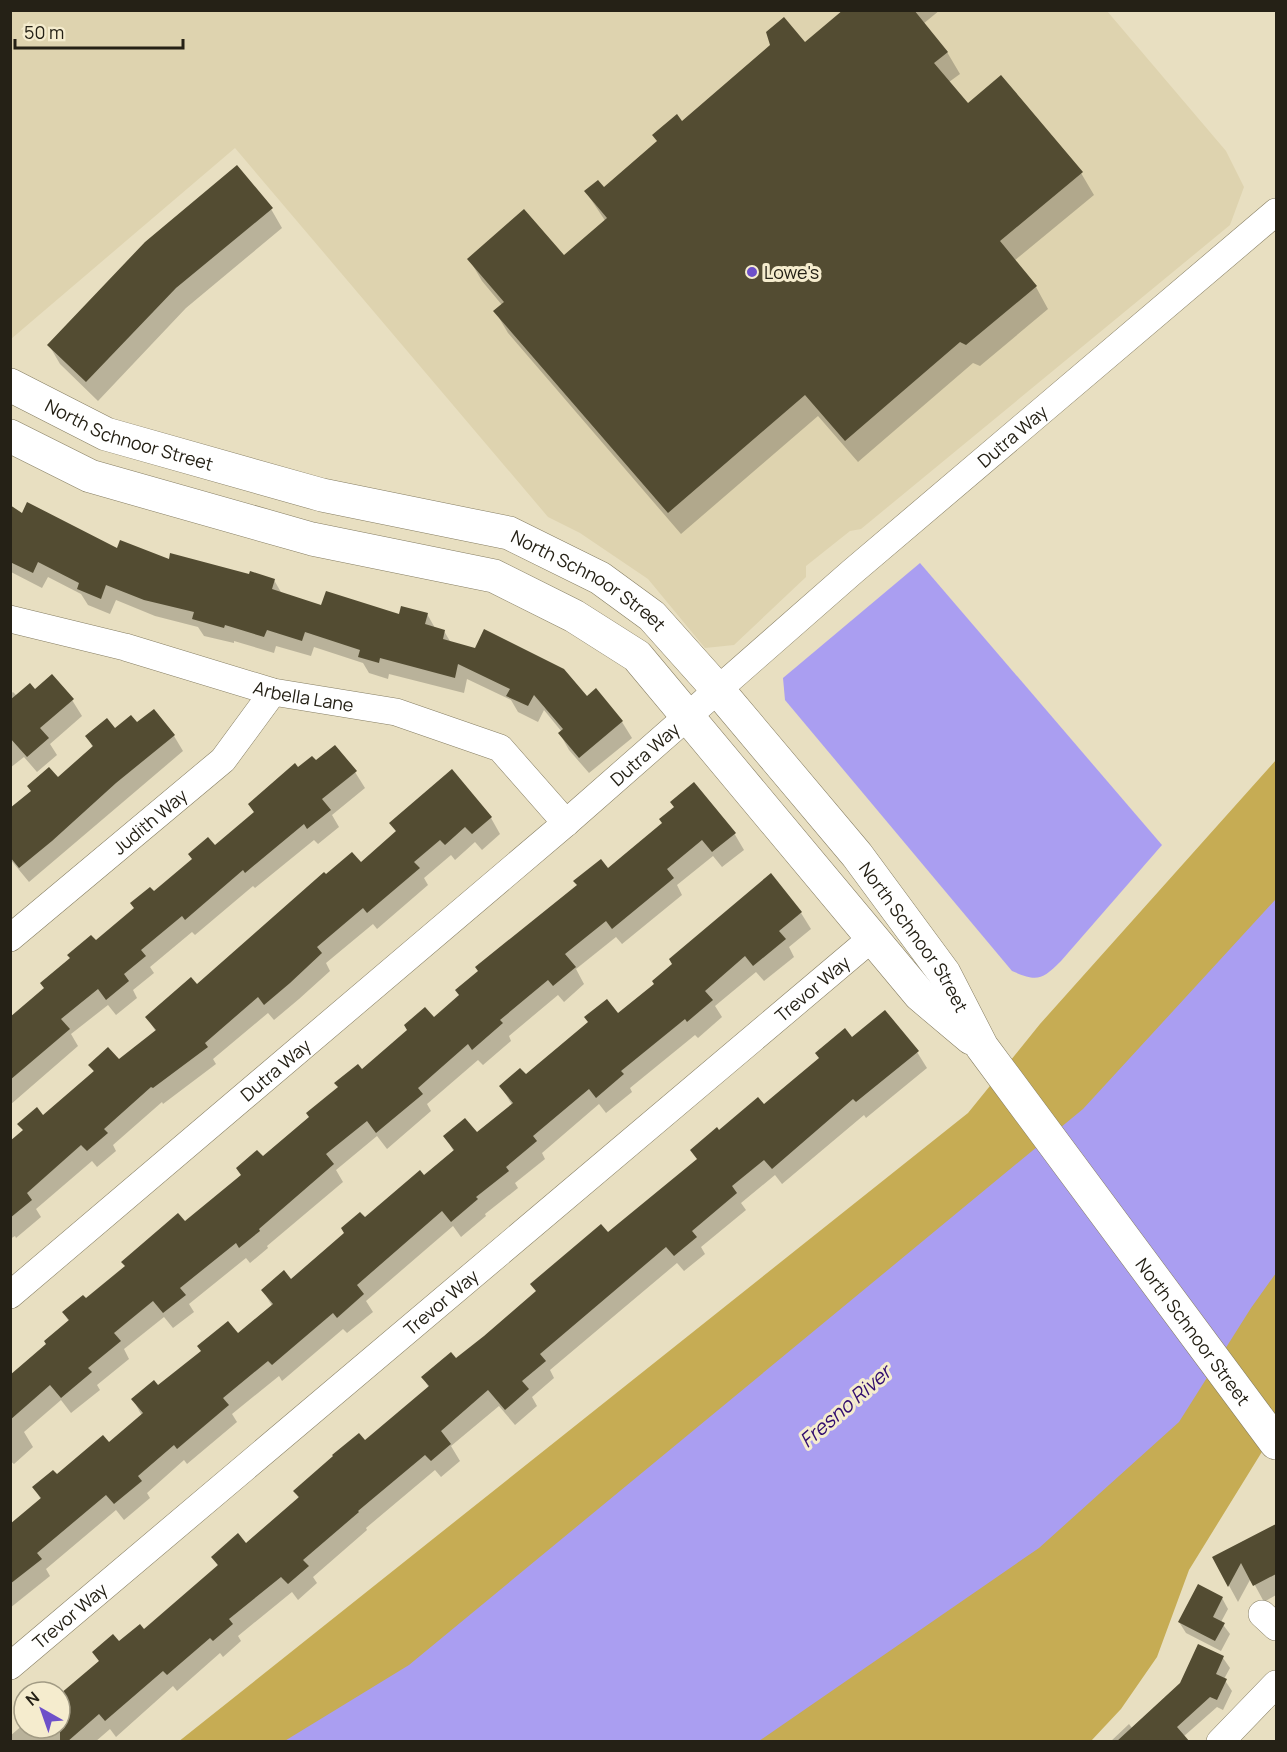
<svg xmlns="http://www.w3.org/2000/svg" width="1287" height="1752" font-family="Manrope,sans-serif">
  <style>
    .built { fill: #ded3af }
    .green { fill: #c6ac54 }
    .water { fill: #aa9ef1 }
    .shadow { fill: #0003 }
    .building { fill: #534c32 }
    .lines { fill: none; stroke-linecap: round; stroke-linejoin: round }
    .street-casing { stroke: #857d62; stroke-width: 28 }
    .secondary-casing { stroke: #857d62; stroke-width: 34 }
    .street { stroke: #fff; stroke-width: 27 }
    .secondary { stroke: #fff; stroke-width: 33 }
    .poi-dot { fill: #6d50c9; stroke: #f5ecce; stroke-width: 2 }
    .labels { text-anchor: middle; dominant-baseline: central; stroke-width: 6; stroke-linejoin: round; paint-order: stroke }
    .poi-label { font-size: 18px; fill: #252116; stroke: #f5ecce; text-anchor: start }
    .street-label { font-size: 18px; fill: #252116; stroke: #f5ecce }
    .water-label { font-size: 20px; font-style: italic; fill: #300c6e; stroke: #f5ecce }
  </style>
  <rect width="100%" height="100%" fill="#e8dfc1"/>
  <!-- built -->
  <path class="built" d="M 11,11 L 1107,11 L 1226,151 L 1244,187 L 1230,225 L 861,529 L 850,531 L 806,566 L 806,577 L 734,645 L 705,648 L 648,579 L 580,533 L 548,517 L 235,148 L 11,339 Z"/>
  <!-- green -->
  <path class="green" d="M 1276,760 L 1276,1429 L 1189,1570 L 1157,1657 L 1121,1709 L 1091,1741 L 178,1742 L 968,1113 L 1040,1024 Z"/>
  <!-- water -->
  <g class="water">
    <path d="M 920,563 L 1162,845 L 1061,961 C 1042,980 1037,982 1012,971 L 785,700 L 783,678 Z"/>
    <path d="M 1276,899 L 1276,1273 L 1251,1308 L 1179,1422 L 1039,1548 L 759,1741 L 283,1742 L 409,1665 L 1083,1109 Z"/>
  </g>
  <!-- shadow -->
  <g class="shadow">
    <path d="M 839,10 L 940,10 L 923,24 L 947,52 L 960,74 L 949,82 L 968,105 L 1081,173 L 1094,195 L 1014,261 L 1036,287 L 1048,309 L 980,366 L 973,363 L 858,462 L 818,416 L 681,534 L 508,333 L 495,311 L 502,305 L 482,281 L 469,259 L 564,257 L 606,222 L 586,192 L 604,189 L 682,123 L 805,44 L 841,14 Z"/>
    <path d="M 271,209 L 282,228 L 186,308 L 98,401 L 60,364 L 49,345 Z"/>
    <path d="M 10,507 L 22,515 L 118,550 L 274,580 L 282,594 L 322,606 L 400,616 L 427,614 L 435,628 L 444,631 L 451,643 L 586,698 L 622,722 L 632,738 L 589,773 L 569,750 L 560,734 L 562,732 L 544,710 L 538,722 L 518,712 L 511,700 L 467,679 L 464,693 L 389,674 L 388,679 L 369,673 L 363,663 L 314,647 L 311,656 L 276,646 L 274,653 L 234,641 L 234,643 L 204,636 L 198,627 L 155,616 L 116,600 L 110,614 L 88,605 L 81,594 L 48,577 L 42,588 L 11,572 Z"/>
    <path d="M 35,691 L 72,700 L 82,716 L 50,744 L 57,755 L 37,772 L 24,757 L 10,768 L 10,694 L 13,692 L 17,696 Z"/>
    <path d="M 154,711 L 174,736 L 183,751 L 29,882 L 10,859 L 10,810 L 58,779 L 93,748 L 87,736 L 137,724 Z"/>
    <path d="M 316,762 L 355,772 L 365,788 L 332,815 L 339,827 L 318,844 L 314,840 L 255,888 L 253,886 L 195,935 L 192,932 L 150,967 L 154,973 L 133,990 L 137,998 L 116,1015 L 108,1005 L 71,1034 L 78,1046 L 10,1105 L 10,1019 L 154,893 L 255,814 L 250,805 L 298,769 Z"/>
    <path d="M 491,818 L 500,834 L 482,850 L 475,842 L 455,860 L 451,855 L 424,878 L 428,885 L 377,929 L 373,924 L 326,963 L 330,971 L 299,999 L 274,1020 L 268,1013 L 213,1059 L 216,1064 L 163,1104 L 162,1102 L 113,1145 L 116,1151 L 97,1167 L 92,1161 L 36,1209 L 41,1217 L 16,1238 L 15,1236 L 10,1239 L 10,1143 L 24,1131 L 19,1124 L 43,1117 L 94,1072 L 90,1065 L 119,1062 L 156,1032 L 147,1017 L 197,986 L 326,876 L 361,864 L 397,833 L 391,823 Z"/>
    <path d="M 663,824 L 734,833 L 744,850 L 722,867 L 713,856 L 677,885 L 682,895 L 622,944 L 616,937 L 576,969 L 584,984 L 564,1002 L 558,995 L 509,1036 L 511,1041 L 483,1065 L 478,1060 L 427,1104 L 431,1111 L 387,1149 L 377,1136 L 336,1170 L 343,1182 L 267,1246 L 268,1248 L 250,1263 L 246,1258 L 189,1304 L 194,1312 L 173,1328 L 164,1317 L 124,1349 L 129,1359 L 97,1385 L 100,1390 L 71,1413 L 61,1400 L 24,1432 L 33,1447 L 14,1464 L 10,1461 L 10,1377 L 48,1344 L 69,1322 L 64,1313 L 86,1300 L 185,1223 L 362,1072 L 433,1019 Z"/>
    <path d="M 801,913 L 811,929 L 789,947 L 794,957 L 764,981 L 756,972 L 715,1006 L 722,1017 L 698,1038 L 695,1035 L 630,1088 L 632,1092 L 606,1113 L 599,1104 L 542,1153 L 545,1159 L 515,1183 L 518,1188 L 485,1214 L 486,1216 L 461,1237 L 453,1226 L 366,1301 L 373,1312 L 347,1333 L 343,1329 L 282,1381 L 279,1376 L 232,1414 L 237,1422 L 187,1464 L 184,1460 L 147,1493 L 150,1498 L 124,1520 L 116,1510 L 46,1569 L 50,1576 L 10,1608 L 10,1526 L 41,1500 L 34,1487 L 57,1477 L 109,1444 L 142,1416 L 133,1399 L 158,1387 L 238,1336 L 272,1306 L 263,1290 L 291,1281 L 364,1219 L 424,1178 L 454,1152 L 445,1136 L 476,1134 L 512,1105 L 501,1086 L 526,1077 L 618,1015 Z"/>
    <path d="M 852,1039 L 917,1052 L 927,1068 L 866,1118 L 864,1115 L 782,1184 L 775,1175 L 741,1203 L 746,1210 L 701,1247 L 705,1254 L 684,1271 L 677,1263 L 550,1370 L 554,1378 L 532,1397 L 537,1406 L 515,1425 L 499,1406 L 451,1446 L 460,1461 L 441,1477 L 435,1470 L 366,1528 L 367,1530 L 313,1577 L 317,1583 L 298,1600 L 292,1592 L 238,1636 L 241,1641 L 223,1657 L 220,1653 L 177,1691 L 173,1686 L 116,1737 L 110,1729 L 95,1742 L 10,1742 L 10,1736 L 24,1724 L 24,1728 L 60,1728 L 60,1696 L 119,1643 L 144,1631 L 218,1566 L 213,1557 L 246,1545 L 299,1499 L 295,1491 L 365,1442 L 429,1388 L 423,1377 L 456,1360 L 537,1292 L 532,1285 L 608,1234 L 698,1160 L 719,1132 L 764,1106 Z"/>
    <path d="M 1271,1528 L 1276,1537 L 1276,1595 L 1264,1602 L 1251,1578 L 1238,1602 L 1214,1558 Z"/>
    <path d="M 1222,1598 L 1228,1609 L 1221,1622 L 1230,1634 L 1221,1651 L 1186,1633 L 1179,1622 Z"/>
    <path d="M 1199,1646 L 1223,1658 L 1230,1668 L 1224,1679 L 1232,1691 L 1223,1710 L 1217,1707 L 1183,1737 L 1186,1742 L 1110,1742 L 1129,1724 L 1132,1728 L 1181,1684 Z"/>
  </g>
  <!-- building -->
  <g class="building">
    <path d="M 843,10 L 914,10 L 948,52 L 934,63 L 968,103 L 1001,75 L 1083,172 L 1000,241 L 1037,286 L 966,345 L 960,342 L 845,441 L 805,395 L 668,513 L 493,311 L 504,302 L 467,259 L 524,209 L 564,255 L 607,218 L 584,191 L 598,180 L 604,187 L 657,141 L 652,135 L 677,114 L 682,121 L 770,45 L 766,32 L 784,17 L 805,42 Z"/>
    <path d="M 237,165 L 273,208 L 176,288 L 86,382 L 47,345 L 145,242 Z"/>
    <path d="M 27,502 L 117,548 L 120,540 L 169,559 L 170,553 L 249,574 L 250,571 L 275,579 L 272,589 L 321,605 L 326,591 L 399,614 L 401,606 L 428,613 L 425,624 L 445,630 L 443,639 L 475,648 L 484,629 L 564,669 L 587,696 L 596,688 L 623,721 L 579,758 L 558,733 L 563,729 L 534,695 L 528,706 L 506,696 L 510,689 L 458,664 L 455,678 L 380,658 L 379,663 L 358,657 L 360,650 L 305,632 L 302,641 L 267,630 L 264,637 L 225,625 L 224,628 L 192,619 L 194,612 L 144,600 L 106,585 L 101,599 L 77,589 L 79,583 L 38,562 L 33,573 L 10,562 L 10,505 L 22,513 Z"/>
    <path d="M 52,674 L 74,699 L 40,728 L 49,738 L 27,757 L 10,738 L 10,700 L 30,683 L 35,689 Z"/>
    <path d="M 154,709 L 175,735 L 116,783 L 52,841 L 19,868 L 10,857 L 10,808 L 31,791 L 27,786 L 49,767 L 58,777 L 93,746 L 85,736 L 107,718 L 115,728 L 131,715 L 137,722 Z"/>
    <path d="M 335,745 L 357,771 L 322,799 L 331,810 L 307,829 L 304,824 L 245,873 L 243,870 L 185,920 L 182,916 L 141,950 L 146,956 L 124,974 L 129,981 L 106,1000 L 98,989 L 61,1019 L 70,1029 L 10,1080 L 10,1017 L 44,988 L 40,983 L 70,958 L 67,955 L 91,935 L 96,940 L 134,908 L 130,903 L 150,887 L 154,891 L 192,859 L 188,854 L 208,837 L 215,845 L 254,812 L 248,804 L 295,763 L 298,767 L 312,756 L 316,760 Z"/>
    <path d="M 452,769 L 492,817 L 472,834 L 465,827 L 445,845 L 440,840 L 414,862 L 420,868 L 367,913 L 363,908 L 317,947 L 322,953 L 290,983 L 264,1005 L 258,997 L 205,1043 L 208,1047 L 153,1088 L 151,1087 L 104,1129 L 108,1133 L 87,1151 L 81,1145 L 27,1193 L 32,1200 L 10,1218 L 10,1141 L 23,1130 L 17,1124 L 37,1107 L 43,1115 L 94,1071 L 88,1065 L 108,1047 L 119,1059 L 156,1030 L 145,1017 L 191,977 L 197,984 L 324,872 L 326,874 L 352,852 L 361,862 L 396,831 L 389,823 Z"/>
    <path d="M 694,782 L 736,833 L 712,852 L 702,840 L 667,869 L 674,878 L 612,929 L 606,921 L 565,954 L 576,967 L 553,986 L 548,980 L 500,1020 L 503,1023 L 472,1050 L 468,1044 L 418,1088 L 423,1094 L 376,1133 L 367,1121 L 326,1154 L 334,1164 L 259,1229 L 260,1231 L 239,1248 L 236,1243 L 180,1288 L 186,1295 L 163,1313 L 153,1301 L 114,1333 L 121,1341 L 88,1368 L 92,1372 L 61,1398 L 50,1385 L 10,1420 L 10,1375 L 46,1344 L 44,1341 L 69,1320 L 62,1312 L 83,1295 L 86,1298 L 125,1266 L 121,1262 L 178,1213 L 185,1221 L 241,1175 L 236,1168 L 257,1150 L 263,1156 L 309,1117 L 306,1113 L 338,1087 L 334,1083 L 358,1064 L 362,1069 L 407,1030 L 404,1025 L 425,1007 L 434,1017 L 459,995 L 455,990 L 478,971 L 475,967 L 577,885 L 573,881 L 601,859 L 608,868 L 662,823 L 659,819 L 674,807 L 670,802 Z"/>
    <path d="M 771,873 L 802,912 L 779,931 L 786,939 L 753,966 L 745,956 L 705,991 L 713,1000 L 687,1022 L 685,1019 L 621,1071 L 624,1074 L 596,1098 L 589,1089 L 533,1136 L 537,1141 L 506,1167 L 509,1171 L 476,1197 L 478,1199 L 451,1222 L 442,1211 L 357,1285 L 364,1294 L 337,1318 L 333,1313 L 272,1365 L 268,1361 L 223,1398 L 229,1405 L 177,1449 L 174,1445 L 138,1476 L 142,1481 L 114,1504 L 106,1495 L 37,1553 L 42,1559 L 10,1584 L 10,1524 L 41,1498 L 32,1487 L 53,1470 L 57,1474 L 103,1435 L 109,1442 L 143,1413 L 131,1399 L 154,1380 L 158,1385 L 201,1351 L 197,1346 L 228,1321 L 238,1333 L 273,1304 L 261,1290 L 284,1270 L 291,1279 L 344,1233 L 341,1228 L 360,1212 L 365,1217 L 420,1170 L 424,1175 L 454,1150 L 443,1136 L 465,1118 L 477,1132 L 513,1103 L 499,1086 L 520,1068 L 526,1074 L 588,1022 L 584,1017 L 607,999 L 618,1013 L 654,984 L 652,981 L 672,964 L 669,959 Z"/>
    <path d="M 885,1010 L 919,1051 L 856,1102 L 853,1099 L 772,1169 L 764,1160 L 732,1186 L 737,1193 L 692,1231 L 697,1237 L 674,1256 L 666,1247 L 540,1354 L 546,1361 L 522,1381 L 529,1389 L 505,1410 L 488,1390 L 441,1431 L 451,1444 L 431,1461 L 425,1455 L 358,1511 L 359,1512 L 303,1560 L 309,1566 L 288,1584 L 281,1577 L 229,1619 L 233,1624 L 213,1641 L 210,1638 L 167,1675 L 163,1671 L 105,1721 L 99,1714 L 67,1742 L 60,1742 L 60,1694 L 99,1661 L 92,1652 L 113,1634 L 119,1641 L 140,1624 L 144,1629 L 218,1565 L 211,1557 L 238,1533 L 246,1543 L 299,1497 L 293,1491 L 333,1456 L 332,1455 L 359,1433 L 365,1440 L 429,1386 L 421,1377 L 451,1352 L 456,1358 L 484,1336 L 536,1291 L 530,1284 L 601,1224 L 608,1232 L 697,1159 L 690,1150 L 717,1127 L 719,1130 L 758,1097 L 764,1104 L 819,1058 L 815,1053 L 845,1028 L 852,1037 Z"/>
    <path d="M 1276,1524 L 1276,1574 L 1253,1586 L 1241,1563 L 1228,1587 L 1212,1557 Z"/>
    <path d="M 1198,1584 L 1223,1597 L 1213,1617 L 1225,1623 L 1215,1641 L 1178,1622 Z"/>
    <path d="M 1198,1644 L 1224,1656 L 1216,1674 L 1227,1679 L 1217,1700 L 1210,1697 L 1177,1727 L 1190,1742 L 1116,1742 L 1180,1683 Z"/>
  </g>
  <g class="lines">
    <defs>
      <g id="street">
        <path id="s1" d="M 10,619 L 125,647 L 273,692 L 396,712 L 500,748 L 566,823"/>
        <path id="s2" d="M 10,938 L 223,760 L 273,692"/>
        <path id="s3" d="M 10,1295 L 566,823 L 852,572 L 1276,212"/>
        <path d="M 1262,1614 L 1276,1627"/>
        <path id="s4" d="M 10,1666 L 872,938"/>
        <path d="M 1220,1742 L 1276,1684"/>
      </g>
      <g id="secondary">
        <path id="s5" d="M 10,385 L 106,434 L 322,495 L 509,533 L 600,578 L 652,616 L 719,691 L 857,855 L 944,973 L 982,1047 L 1276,1443"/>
        <path d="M 10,436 L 90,476 L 312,539 L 494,576 L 574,616 L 637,656 L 920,995 L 971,1038"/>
      </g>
    </defs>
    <!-- street casing -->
    <use href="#street" class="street-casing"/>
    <!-- secondary casing -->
    <use href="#secondary" class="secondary-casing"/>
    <!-- street -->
    <use href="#street" class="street"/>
    <!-- secondary -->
    <use href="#secondary" class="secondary"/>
  </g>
  <!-- markers -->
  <circle class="poi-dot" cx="752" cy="272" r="6"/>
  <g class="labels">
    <!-- poi labels -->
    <g class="poi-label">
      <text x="764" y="272">Lowe's</text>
    </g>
    <!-- street labels -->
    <g class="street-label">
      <text stroke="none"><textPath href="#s5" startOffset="130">North Schnoor Street</textPath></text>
      <text stroke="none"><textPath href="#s3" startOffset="1320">Dutra Way</textPath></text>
      <text stroke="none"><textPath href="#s5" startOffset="616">North Schnoor Street</textPath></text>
      <text stroke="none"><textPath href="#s1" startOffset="304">Arbella Lane</textPath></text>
      <text stroke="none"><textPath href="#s3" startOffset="834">Dutra Way</textPath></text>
      <text stroke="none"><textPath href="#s2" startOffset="182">Judith Way</textPath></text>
      <text stroke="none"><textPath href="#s5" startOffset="1104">North Schnoor Street</textPath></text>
      <text stroke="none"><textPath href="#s4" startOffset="1050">Trevor Way</textPath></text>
      <text stroke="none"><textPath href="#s3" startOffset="348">Dutra Way</textPath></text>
      <text stroke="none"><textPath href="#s4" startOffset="564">Trevor Way</textPath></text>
      <text stroke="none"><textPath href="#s5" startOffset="1588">North Schnoor Street</textPath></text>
      <text stroke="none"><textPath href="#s4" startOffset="78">Trevor Way</textPath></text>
    </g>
    <!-- water labels -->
    <g class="water-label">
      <text transform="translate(845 1406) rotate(-41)">Fresno River</text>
    </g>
  </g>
  <!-- border -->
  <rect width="1287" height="1752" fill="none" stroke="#252116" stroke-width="24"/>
  <!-- north arrow -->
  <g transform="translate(42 1710) rotate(320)"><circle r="28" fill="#f5ecce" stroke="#a29b84" stroke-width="1.5"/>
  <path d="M0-4.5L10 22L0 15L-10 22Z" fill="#6d50c9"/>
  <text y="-9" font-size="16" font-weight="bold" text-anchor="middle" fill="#252116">N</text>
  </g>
  <!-- scale -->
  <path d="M15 39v9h168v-9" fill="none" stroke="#252116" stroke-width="3"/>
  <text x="24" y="39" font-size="18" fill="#252116" stroke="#f5ecce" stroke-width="4.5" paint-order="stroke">50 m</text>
</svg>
